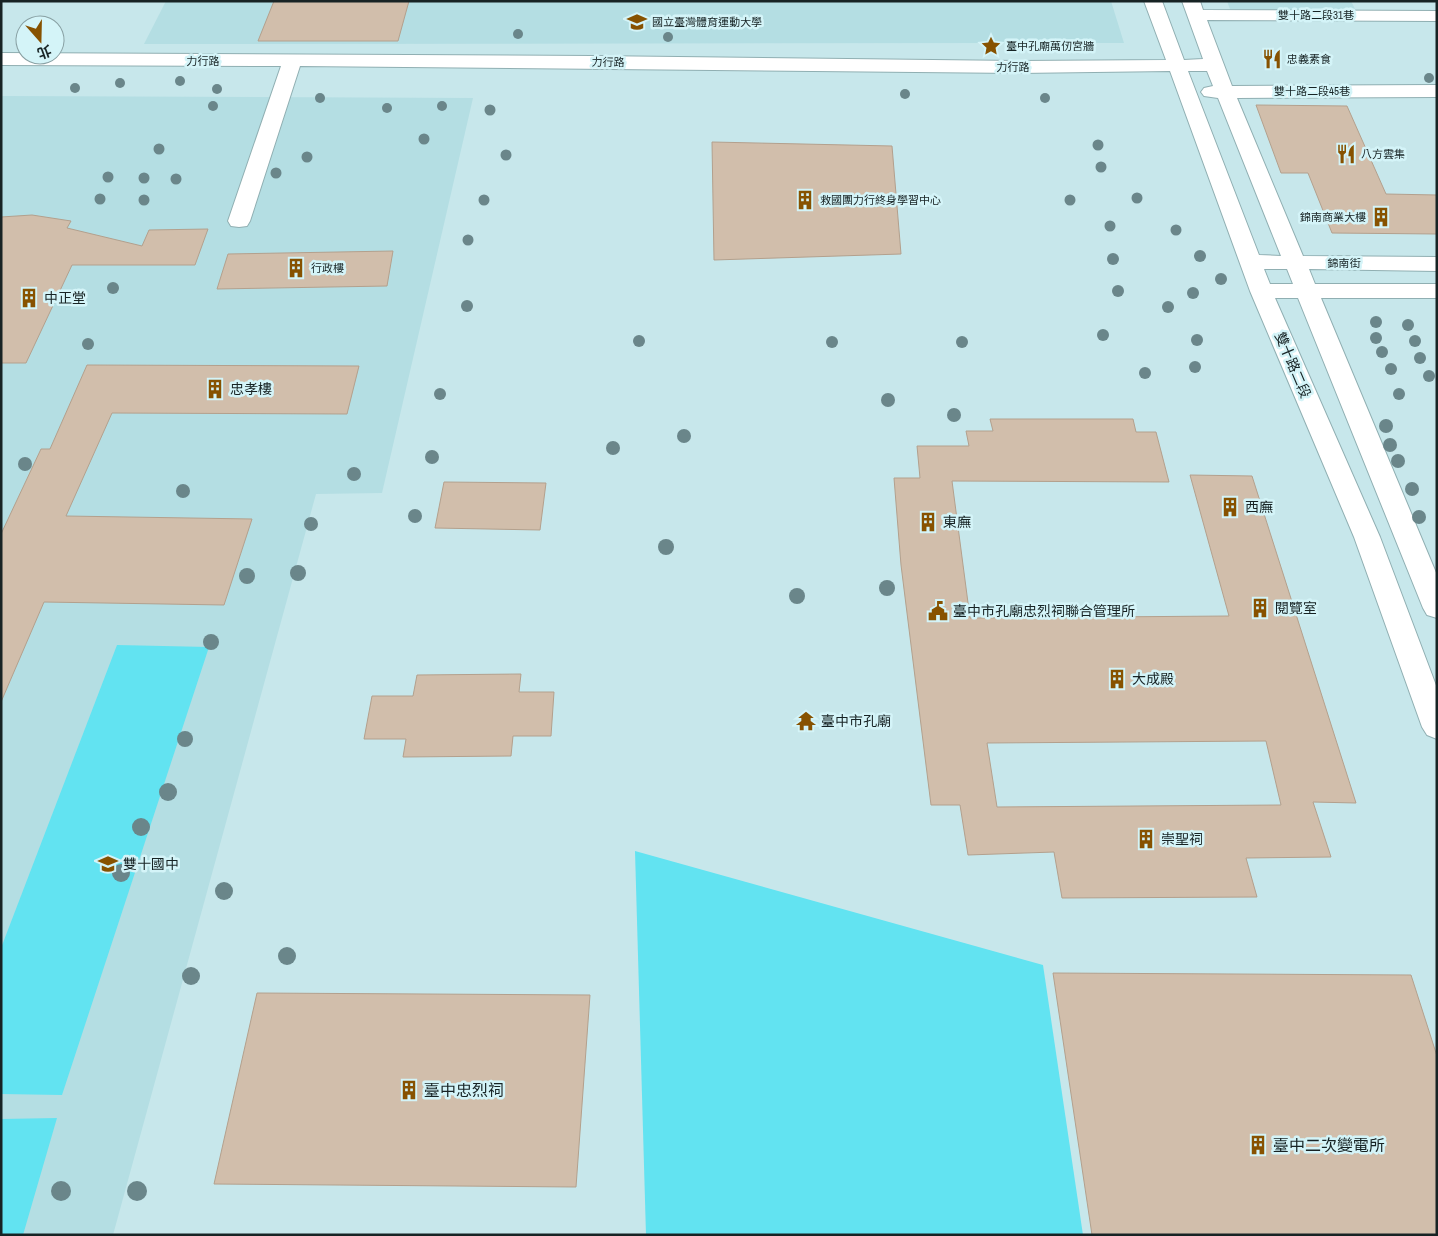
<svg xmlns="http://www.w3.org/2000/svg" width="1438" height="1236" font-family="'Archivo Narrow','Noto Sans TC',sans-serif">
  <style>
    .built { fill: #b4dee3 }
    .green { fill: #62e3f1 }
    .building { fill: #d1beab; stroke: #b3a08d; fill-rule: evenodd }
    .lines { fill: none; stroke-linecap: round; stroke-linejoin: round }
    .minor-casing { stroke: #90afb2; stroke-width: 2 }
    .minor { fill: #fff; fill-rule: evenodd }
    .tree { fill: #6a868a }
    .labels { text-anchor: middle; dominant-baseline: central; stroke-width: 5; stroke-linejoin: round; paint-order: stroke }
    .far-street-label { font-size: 11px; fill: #172324; stroke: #d4f4f8 }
    .far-poi-label { font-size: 11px; fill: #172324; stroke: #d4f4f8; text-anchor: start }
    .poi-label { font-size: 14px; fill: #172324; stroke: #d4f4f8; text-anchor: start }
    .street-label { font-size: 14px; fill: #172324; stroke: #d4f4f8 }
    .near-poi-label { font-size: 16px; fill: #172324; stroke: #d4f4f8; text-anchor: start }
  </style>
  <rect width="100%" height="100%" fill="#c7e7eb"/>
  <!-- built -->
  <g class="built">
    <path d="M 166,1 L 1111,1 L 1124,43 L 144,44 Z"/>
    <path d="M 1227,1 L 1351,1 L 1356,11 L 1231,12 Z"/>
    <path d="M 1,96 L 473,98 L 382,493 L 316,494 L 113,1235 L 1,1235 Z"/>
  </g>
  <!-- green -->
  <g class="green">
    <path d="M 117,645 L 209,647 L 62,1095 L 1,1094 L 1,948 Z"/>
    <path d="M 635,851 L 1043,965 L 1083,1235 L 646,1235 Z"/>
    <path d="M 57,1118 L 23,1235 L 1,1235 L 1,1119 Z"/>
  </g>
  <!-- building -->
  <g class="building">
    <path d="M 274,1 L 409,1 L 398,41 L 258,41 Z"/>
    <path d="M 1256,105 L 1347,106 L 1386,194 L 1437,195 L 1437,234 L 1332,233 L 1308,173 L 1281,173 Z"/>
    <path d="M 712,142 L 892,146 L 901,254 L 714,260 Z"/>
    <path d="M 32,215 L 71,221 L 67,228 L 142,246 L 149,230 L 208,229 L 195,265 L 72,265 L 26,363 L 1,363 L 1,217 Z"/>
    <path d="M 393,251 L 387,286 L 217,289 L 228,254 Z"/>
    <path d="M 87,365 L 359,366 L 347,414 L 112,413 L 66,516 L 252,519 L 224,605 L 44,602 L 1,702 L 1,534 L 41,449 L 50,449 Z"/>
    <path d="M 990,419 L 1133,419 L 1136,432 L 1156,432 L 1169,482 L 952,481 L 970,618 L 1229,616 L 1190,475 L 1252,476 L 1356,803 L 1313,802 L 1331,857 L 1246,858 L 1257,897 L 1062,898 L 1054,852 L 968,855 L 960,805 L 931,805 L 901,565 L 894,478 L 920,478 L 917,446 L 969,446 L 966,431 L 993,431 ZM 1266,741 L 1281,805 L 997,807 L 987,743 Z"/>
    <path d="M 444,482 L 546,483 L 540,530 L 435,528 Z"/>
    <path d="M 521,674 L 519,692 L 554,692 L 551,736 L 513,736 L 511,756 L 403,757 L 406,739 L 364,739 L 372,696 L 413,696 L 417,675 Z"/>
    <path d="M 1053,973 L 1411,975 L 1437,1056 L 1437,1235 L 1092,1235 Z"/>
    <path d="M 257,993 L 590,995 L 576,1187 L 214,1184 Z"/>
  </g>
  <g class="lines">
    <defs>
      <path id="minor" d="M 1144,1 L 1162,1 L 1184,60 L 1203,59 L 1182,1 L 1200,1 L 1203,10 L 1437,11 L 1437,21 L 1207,20 L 1232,86 L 1437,85 L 1437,97 L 1237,98 L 1303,256 L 1437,257 L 1437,271 L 1309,269 L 1315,284 L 1437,284 L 1437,298 L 1321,298 L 1437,575 L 1437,618 L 1427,615 L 1423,608 L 1298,298 L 1275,298 L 1380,537 L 1437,688 L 1437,739 L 1427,735 L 1422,727 L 1354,537 L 1250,291 L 1170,71 L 1019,73 L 300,66 L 250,221 L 247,226 L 239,227 L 231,226 L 228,221 L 281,66 L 1,65 L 1,53 L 592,56 L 1019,61 L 1166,60 ZM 1188,71 L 1207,71 L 1213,86 L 1204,88 L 1201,92 L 1204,96 L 1218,98 L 1281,256 L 1259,255 ZM 1264,269 L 1287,269 L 1293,284 L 1270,284 Z"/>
    </defs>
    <!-- minor casing -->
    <use href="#minor" class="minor-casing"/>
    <!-- minor -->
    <use href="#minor" class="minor"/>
  </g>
  <!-- trees -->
  <g class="tree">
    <circle cx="518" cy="34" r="5"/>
    <circle cx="668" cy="37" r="5"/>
    <circle cx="1429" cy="78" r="5"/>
    <circle cx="180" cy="81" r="5"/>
    <circle cx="120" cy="83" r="5"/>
    <circle cx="75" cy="88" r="5"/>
    <circle cx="217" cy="89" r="5"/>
    <circle cx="905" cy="94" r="5"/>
    <circle cx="320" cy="98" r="5"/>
    <circle cx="1045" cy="98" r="5"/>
    <circle cx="213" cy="106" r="5"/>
    <circle cx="442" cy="106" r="5"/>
    <circle cx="387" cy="108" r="5"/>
    <circle cx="490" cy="110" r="5.5"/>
    <circle cx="424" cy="139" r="5.5"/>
    <circle cx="1098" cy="145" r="5.5"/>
    <circle cx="159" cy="149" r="5.5"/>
    <circle cx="506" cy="155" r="5.5"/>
    <circle cx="307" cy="157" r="5.5"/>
    <circle cx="1101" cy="167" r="5.5"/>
    <circle cx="276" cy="173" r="5.5"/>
    <circle cx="108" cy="177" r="5.5"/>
    <circle cx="144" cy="178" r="5.5"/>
    <circle cx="176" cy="179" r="5.5"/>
    <circle cx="1137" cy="198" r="5.5"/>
    <circle cx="100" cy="199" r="5.5"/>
    <circle cx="144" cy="200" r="5.5"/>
    <circle cx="484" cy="200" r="5.5"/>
    <circle cx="1070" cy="200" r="5.5"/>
    <circle cx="1110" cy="226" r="5.5"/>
    <circle cx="1176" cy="230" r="5.5"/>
    <circle cx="468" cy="240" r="5.5"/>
    <circle cx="1200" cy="256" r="6"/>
    <circle cx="1113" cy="259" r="6"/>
    <circle cx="1221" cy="279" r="6"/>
    <circle cx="113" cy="288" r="6"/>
    <circle cx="1118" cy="291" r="6"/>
    <circle cx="1193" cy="293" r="6"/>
    <circle cx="467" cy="306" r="6"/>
    <circle cx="1168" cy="307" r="6"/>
    <circle cx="1376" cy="322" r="6"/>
    <circle cx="1408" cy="325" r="6"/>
    <circle cx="1103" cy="335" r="6"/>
    <circle cx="1376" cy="338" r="6"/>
    <circle cx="1197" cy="340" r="6"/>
    <circle cx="639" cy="341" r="6"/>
    <circle cx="1415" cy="341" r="6"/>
    <circle cx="832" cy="342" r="6"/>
    <circle cx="962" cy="342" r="6"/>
    <circle cx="88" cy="344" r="6"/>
    <circle cx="1382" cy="352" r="6"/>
    <circle cx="1420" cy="358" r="6"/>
    <circle cx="1195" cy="367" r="6"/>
    <circle cx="1391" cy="369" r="6"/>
    <circle cx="1145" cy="373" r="6"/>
    <circle cx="1429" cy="376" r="6"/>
    <circle cx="440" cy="394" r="6"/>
    <circle cx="1399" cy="394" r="6"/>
    <circle cx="888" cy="400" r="7"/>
    <circle cx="954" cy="415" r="7"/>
    <circle cx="1386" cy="426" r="7"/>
    <circle cx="684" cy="436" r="7"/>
    <circle cx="1390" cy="445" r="7"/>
    <circle cx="613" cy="448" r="7"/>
    <circle cx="432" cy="457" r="7"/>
    <circle cx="1398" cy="461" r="7"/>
    <circle cx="25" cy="464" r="7"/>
    <circle cx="354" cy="474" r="7"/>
    <circle cx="1412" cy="489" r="7"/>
    <circle cx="183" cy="491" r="7"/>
    <circle cx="415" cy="516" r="7"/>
    <circle cx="1419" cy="517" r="7"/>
    <circle cx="311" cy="524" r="7"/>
    <circle cx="666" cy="547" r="8"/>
    <circle cx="298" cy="573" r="8"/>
    <circle cx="247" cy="576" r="8"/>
    <circle cx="887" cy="588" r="8"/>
    <circle cx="797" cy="596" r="8"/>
    <circle cx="211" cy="642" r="8"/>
    <circle cx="185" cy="739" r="8"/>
    <circle cx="168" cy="792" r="9"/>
    <circle cx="141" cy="827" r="9"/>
    <circle cx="121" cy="873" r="9"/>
    <circle cx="224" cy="891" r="9"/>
    <circle cx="287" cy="956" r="9"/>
    <circle cx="191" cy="976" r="9"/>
    <circle cx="61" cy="1191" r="10"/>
    <circle cx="137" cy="1191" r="10"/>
  </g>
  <!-- icons -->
  <defs>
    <symbol id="university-bare" viewBox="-9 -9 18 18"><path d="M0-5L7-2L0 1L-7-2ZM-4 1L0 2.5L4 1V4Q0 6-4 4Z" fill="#875200" stroke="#d4f4f8" stroke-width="2.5" paint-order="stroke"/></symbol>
    <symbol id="sight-bare" viewBox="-9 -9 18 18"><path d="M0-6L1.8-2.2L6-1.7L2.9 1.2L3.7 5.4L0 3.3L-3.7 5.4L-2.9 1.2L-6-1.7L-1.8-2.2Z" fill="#875200" stroke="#d4f4f8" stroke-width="2.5" paint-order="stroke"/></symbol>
    <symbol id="restaurant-bare" viewBox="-9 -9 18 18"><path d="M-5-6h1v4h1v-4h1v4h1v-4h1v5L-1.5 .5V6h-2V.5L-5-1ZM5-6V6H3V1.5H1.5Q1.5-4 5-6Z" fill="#875200" stroke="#d4f4f8" stroke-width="2.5" paint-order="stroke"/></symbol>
    <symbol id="building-bare" viewBox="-9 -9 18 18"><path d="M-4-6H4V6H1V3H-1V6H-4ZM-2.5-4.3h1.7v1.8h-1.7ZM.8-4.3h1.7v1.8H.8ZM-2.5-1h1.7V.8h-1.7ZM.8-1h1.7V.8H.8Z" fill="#875200" stroke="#d4f4f8" stroke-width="2.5" paint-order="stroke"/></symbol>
    <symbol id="civic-bare" viewBox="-9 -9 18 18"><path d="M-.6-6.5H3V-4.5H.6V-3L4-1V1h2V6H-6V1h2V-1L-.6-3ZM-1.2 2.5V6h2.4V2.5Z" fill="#875200" stroke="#d4f4f8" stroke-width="2.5" paint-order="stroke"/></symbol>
    <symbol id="temple-bare" viewBox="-9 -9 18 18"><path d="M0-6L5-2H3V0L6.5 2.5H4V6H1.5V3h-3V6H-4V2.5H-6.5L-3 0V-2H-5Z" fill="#875200" stroke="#d4f4f8" stroke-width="2.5" paint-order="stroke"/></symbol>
    <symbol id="school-bare" viewBox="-9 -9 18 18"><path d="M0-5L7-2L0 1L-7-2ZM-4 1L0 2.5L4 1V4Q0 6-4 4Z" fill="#875200" stroke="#d4f4f8" stroke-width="2.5" paint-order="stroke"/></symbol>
  </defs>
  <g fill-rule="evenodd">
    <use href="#university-bare" x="623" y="8" width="28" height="28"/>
    <use href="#sight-bare" x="977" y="32" width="28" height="28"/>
    <use href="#restaurant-bare" x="1258" y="45" width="28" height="28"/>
    <use href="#restaurant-bare" x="1332" y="140" width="28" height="28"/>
    <use href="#building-bare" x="791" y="186" width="28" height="28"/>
    <use href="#building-bare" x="1367" y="203" width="28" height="28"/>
    <use href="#building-bare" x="282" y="254" width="28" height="28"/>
    <use href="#building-bare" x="15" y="284" width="28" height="28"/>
    <use href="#building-bare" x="201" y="375" width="28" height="28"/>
    <use href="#building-bare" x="1216" y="493" width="28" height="28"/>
    <use href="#building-bare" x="914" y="508" width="28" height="28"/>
    <use href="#building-bare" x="1246" y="594" width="28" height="28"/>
    <use href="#civic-bare" x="924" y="597" width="28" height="28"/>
    <use href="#building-bare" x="1103" y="665" width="28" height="28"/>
    <use href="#temple-bare" x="792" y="707" width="28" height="28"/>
    <use href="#building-bare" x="1132" y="825" width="28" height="28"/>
    <use href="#school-bare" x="94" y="850" width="28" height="28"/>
    <use href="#building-bare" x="395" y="1076" width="28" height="28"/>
    <use href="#building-bare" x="1244" y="1131" width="28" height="28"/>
  </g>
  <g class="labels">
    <!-- far-street labels -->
    <g class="far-street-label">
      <text x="1316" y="15">雙十路二段31巷</text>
      <text x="203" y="61">力行路</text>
      <text transform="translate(608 62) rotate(1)">力行路</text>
      <text x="1013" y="67">力行路</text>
      <text x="1312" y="91">雙十路二段45巷</text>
      <text x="1344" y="263">錦南街</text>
    </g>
    <!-- far-poi labels -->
    <g class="far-poi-label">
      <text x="652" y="22">國立臺灣體育運動大學</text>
      <text x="1006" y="46">臺中孔廟萬仞宮牆</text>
      <text x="1287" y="59">忠義素食</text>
      <text x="1361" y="154">八方雲集</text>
      <text x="820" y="200">救國團力行終身學習中心</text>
      <text x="1366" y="217" text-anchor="end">錦南商業大樓</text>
      <text x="311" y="268">行政樓</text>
    </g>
    <!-- poi labels -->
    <g class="poi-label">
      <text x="44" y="298">中正堂</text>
      <text x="230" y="389">忠孝樓</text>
      <text x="1245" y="507">西廡</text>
      <text x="943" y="522">東廡</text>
      <text x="1275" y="608">閱覽室</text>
      <text x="953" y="611">臺中市孔廟忠烈祠聯合管理所</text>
      <text x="1132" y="679">大成殿</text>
      <text x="821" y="721">臺中市孔廟</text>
      <text x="1161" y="839">崇聖祠</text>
      <text x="123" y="864">雙十國中</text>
    </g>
    <!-- street labels -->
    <g class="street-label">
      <text transform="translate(1293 365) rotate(67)">雙十路二段</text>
    </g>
    <!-- near-poi labels -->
    <g class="near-poi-label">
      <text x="424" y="1090">臺中忠烈祠</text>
      <text x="1273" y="1145">臺中二次變電所</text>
    </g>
  </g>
  <!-- border -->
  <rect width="1438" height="1236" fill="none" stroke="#172324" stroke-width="5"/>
  <!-- north arrow -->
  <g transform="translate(40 40) rotate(160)"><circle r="24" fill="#d4f4f8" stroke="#88a0a3"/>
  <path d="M0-4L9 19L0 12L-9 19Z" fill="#875200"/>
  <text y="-8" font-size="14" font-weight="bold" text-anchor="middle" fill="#172324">北</text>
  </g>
</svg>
